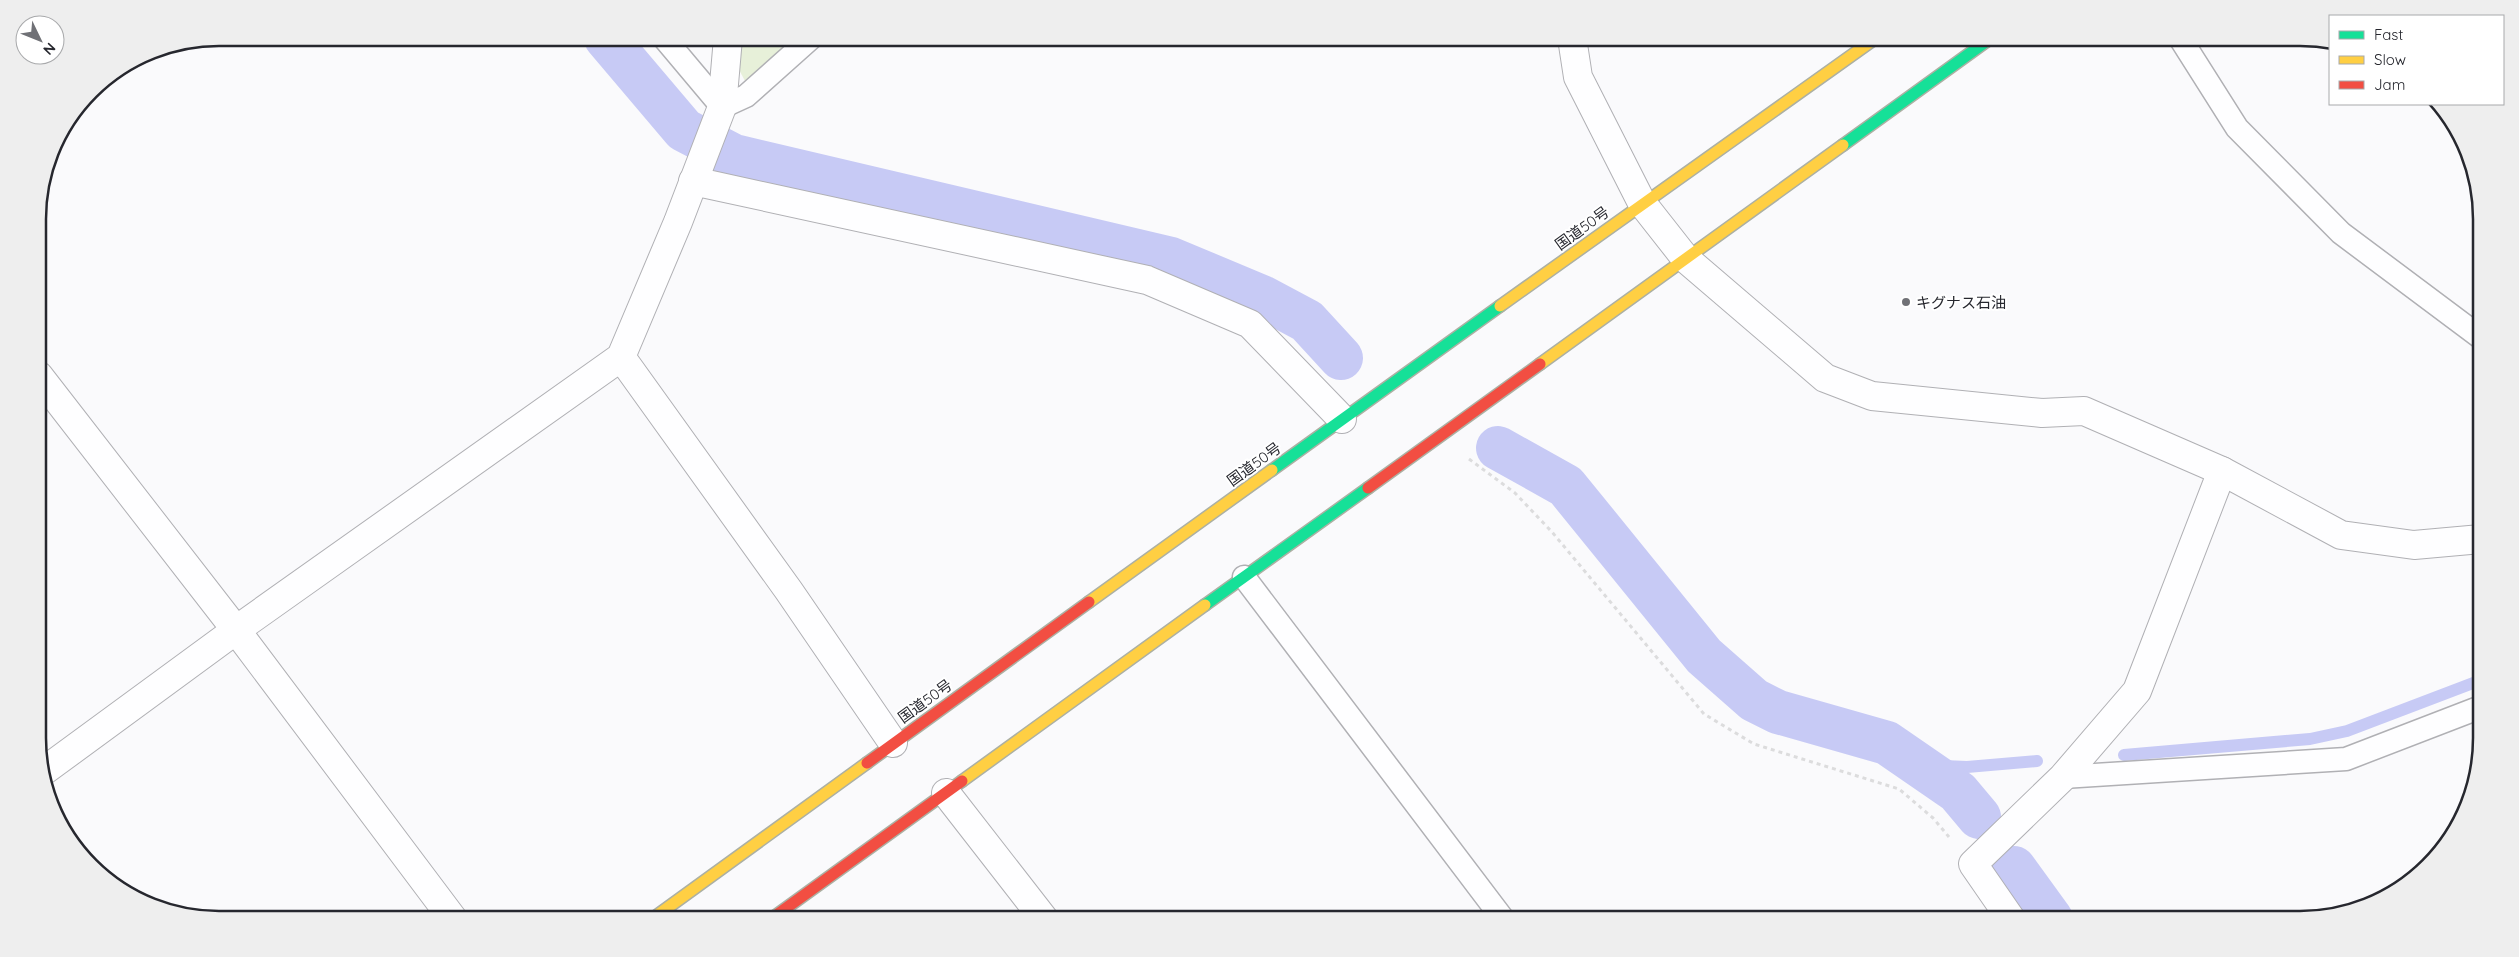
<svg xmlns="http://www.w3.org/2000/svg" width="2519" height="957" font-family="Quicksand,'Noto Sans JP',sans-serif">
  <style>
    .green { fill: #e7f0d9 }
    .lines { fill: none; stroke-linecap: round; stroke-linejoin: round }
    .stream { stroke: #c7caf5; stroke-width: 12 }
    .canal { stroke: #c7caf5; stroke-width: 44 }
    .lane-casing { stroke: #b0b0b4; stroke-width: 25 }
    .street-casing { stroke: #b0b0b4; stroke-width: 30 }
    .fast-casing { stroke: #acb0a3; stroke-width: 14 }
    .slow-casing { stroke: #acb0a3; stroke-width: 14 }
    .jam-casing { stroke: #acb0a3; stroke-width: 14 }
    .path { stroke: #dcdcdd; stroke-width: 3; stroke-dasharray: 4 4; stroke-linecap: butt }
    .lane { stroke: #fefeff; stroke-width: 22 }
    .street { stroke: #fefeff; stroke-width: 28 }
    .fast { stroke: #16e098; stroke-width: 11 }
    .slow { stroke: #ffcf43; stroke-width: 11 }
    .jam { stroke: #f24e42; stroke-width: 11 }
    .poi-dot { fill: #707176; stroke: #fff; stroke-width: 2 }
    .labels { text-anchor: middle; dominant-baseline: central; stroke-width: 4; stroke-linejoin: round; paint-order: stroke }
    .street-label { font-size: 15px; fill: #26272e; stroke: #fff }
    .poi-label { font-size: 15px; fill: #26272e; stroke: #fff; text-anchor: start }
    .rim { fill: none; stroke: #26272e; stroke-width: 2.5 }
  </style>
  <rect width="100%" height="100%" fill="#fafafc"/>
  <!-- green -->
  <path class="green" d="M 738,38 L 793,38 L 753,78 L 745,81 L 735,62 Z"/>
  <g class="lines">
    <!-- stream -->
    <g class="stream">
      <path d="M 2124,755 L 2310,739 L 2347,731 L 2481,680"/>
      <path d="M 1919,765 L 1967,767 L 2037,761"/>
    </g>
    <!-- canal -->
    <g class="canal">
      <path d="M 606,38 L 684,130 L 734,156 L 1171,259 L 1262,297 L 1307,321 L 1341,358"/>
      <path d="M 1498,448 L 1566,486 L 1704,656 L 1754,700 L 1778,712 L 1887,743 L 1958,792 L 1979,817"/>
      <path d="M 2014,868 L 2051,919"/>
    </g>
    <defs>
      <g id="lane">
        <path d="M 664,38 L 722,107 L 746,96 L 811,38"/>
        <path d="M 2180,38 L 2237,128 L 2341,233 L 2480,337"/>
        <path d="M 1244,577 L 1503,919"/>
        <path d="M 2063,777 L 2346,759 L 2481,707"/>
      </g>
      <g id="street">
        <path d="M 1572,38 L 1578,77 L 1642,203 L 1686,259 L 1825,378 L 1872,396 L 2042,413 L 2084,411 L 2222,471 L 2137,691 L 2063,777 L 1973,864 L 2011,919"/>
        <path d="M 693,181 L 1147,280 L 1250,324 L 1342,419"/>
        <path d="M 621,357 L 789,591 L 893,743"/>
        <path d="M 39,376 L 236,630 L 453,919"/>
        <path d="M 2222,471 L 2341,535 L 2414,545 L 2481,539"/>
        <path d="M 41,773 L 236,630 L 621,357 L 678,222 L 722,107 L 728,38"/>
        <path d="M 946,793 L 1044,919"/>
      </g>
      <g id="fast">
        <path d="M 1843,145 L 1991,38"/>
        <path d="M 1272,470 L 1500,306"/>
        <path d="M 1205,605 L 1368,488"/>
      </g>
      <g id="slow">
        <path d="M 1500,306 L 1876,38"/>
        <path d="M 1540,364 L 1843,145"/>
        <path d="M 1089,602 L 1272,470"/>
        <path d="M 962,781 L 1205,605"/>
        <path d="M 652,919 L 867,763"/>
      </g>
      <g id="jam">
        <path d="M 1368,488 L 1540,364"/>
        <path d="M 867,763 L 1089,602"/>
        <path d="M 771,919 L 962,781"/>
      </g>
    </defs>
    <!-- lane casing -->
    <use href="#lane" class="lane-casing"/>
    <!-- street casing -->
    <use href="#street" class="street-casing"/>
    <!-- fast casing -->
    <use href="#fast" class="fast-casing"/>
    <!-- slow casing -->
    <use href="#slow" class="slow-casing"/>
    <!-- jam casing -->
    <use href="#jam" class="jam-casing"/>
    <!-- path -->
    <path class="path" d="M 1469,459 L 1515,493 L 1552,532 L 1704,714 L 1754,744 L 1899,789 L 1933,818 L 1949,837"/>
    <!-- lane -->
    <use href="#lane" class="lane"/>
    <!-- street -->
    <use href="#street" class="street"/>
    <!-- fast -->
    <use href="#fast" class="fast"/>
    <!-- slow -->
    <use href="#slow" class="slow"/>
    <!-- jam -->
    <use href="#jam" class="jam"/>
  </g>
  <!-- markers -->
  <circle class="poi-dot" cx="1906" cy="302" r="5"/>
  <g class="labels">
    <!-- street labels -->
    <g class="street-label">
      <text transform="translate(1582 228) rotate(-36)">国道50号</text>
      <text transform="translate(1254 464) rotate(-36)">国道50号</text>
      <text transform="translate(925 701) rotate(-36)">国道50号</text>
    </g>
    <!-- poi labels -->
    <g class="poi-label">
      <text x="1916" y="302">キグナス石油</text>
    </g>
  </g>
  <!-- crop -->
  <path d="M0 0H2519V957H0ZM219 46H2300A173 173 0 0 1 2473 219V738A173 173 0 0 1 2300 911H219A173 173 0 0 1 46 738V219A173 173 0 0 1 219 46Z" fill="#eee" fill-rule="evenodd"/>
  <path class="rim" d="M219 46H2300A173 173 0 0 1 2473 219V738A173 173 0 0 1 2300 911H219A173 173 0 0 1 46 738V219A173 173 0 0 1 219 46Z"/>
  <!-- legend -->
  <rect x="2329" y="15" width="175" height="90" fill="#ffffff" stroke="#a8a9ab"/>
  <rect x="2339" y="31" width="25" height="8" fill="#16e098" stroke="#a8a9ab"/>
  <text x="2374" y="40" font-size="15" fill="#26272e">Fast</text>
  <rect x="2339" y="56" width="25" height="8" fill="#ffcf43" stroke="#a8a9ab"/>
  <text x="2374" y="65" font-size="15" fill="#26272e">Slow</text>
  <rect x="2339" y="81" width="25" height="8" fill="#f24e42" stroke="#a8a9ab"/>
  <text x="2374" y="90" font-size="15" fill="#26272e">Jam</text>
  <!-- north arrow -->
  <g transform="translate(40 40) rotate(133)"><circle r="24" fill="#ffffff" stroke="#a8a9ab"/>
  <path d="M0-4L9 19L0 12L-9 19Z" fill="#707176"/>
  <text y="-8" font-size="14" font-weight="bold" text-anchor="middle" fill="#26272e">N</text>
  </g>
</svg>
